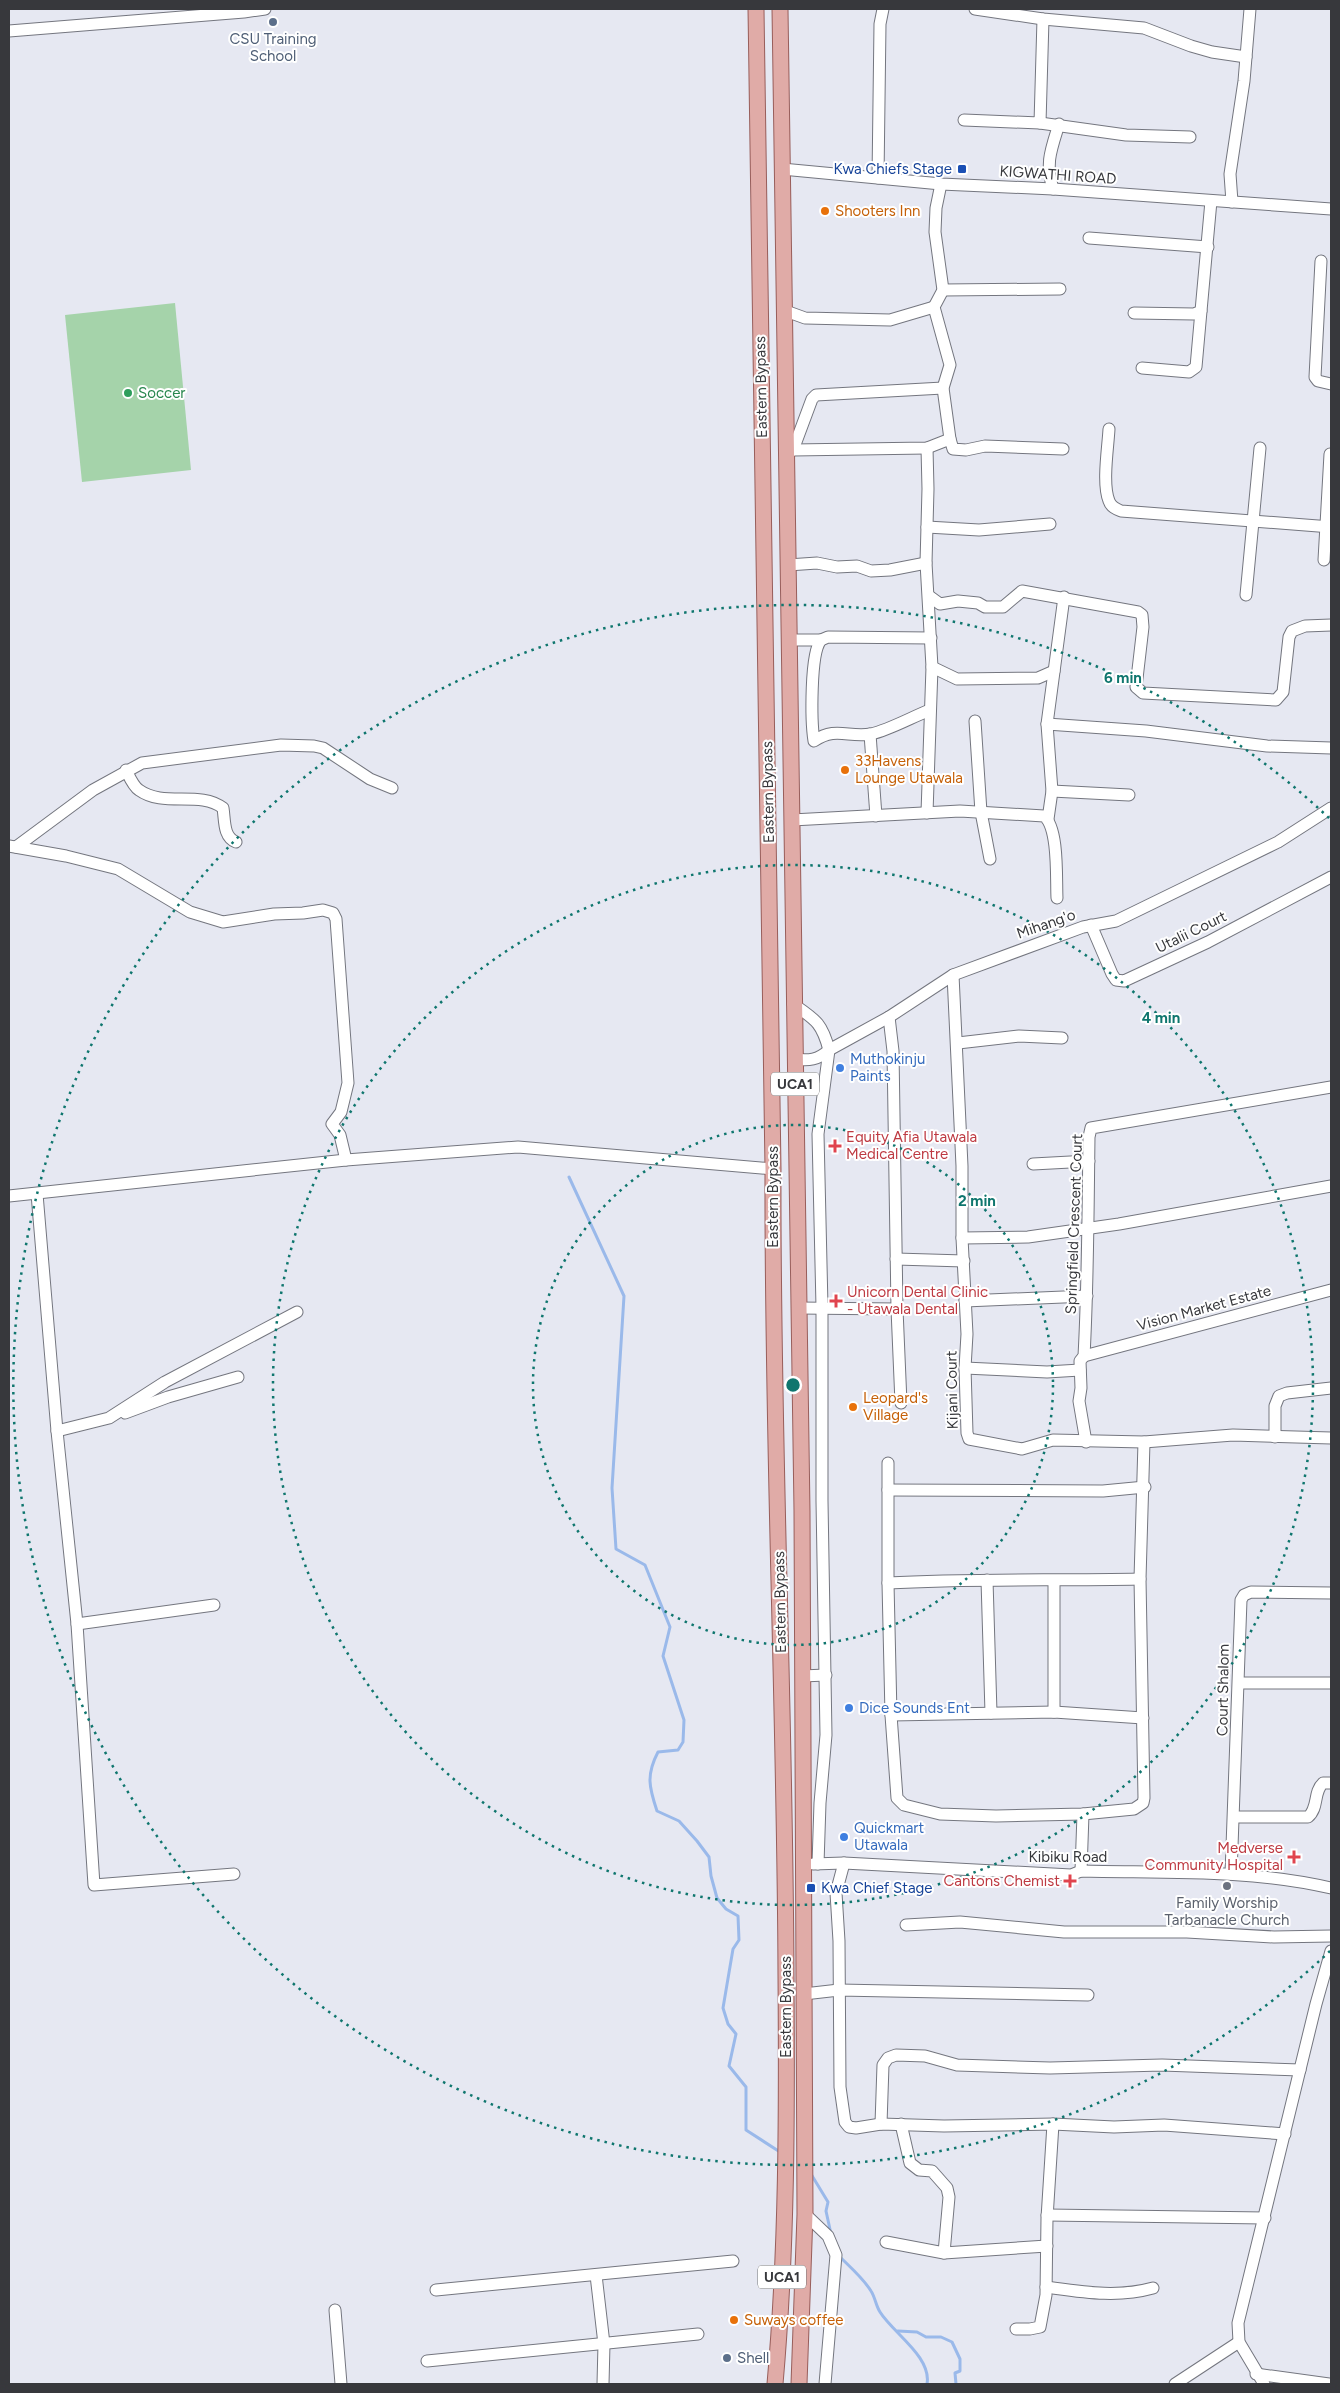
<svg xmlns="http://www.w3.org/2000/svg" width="1340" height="2393" font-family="Figtree,sans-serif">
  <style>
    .green { fill: #a5d3aa }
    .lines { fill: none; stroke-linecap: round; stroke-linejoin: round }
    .stream { stroke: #9ab9ea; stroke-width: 3 }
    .minor-casing { stroke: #74767f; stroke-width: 13 }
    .major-casing { stroke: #985e5b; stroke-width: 17 }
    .minor { stroke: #fff; stroke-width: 11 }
    .major { stroke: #e0aba7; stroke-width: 15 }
    .ring { fill: none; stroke: #0f766e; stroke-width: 2.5; stroke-dasharray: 2.5 5 }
    .service-dot { fill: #5c6f8a; stroke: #fff; stroke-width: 2 }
    .transit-dot { fill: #1a4fb4; stroke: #fff; stroke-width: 2 }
    .food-dot { fill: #e8710a; stroke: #fff; stroke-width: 2 }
    .leisure-dot { fill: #2e9e5b; stroke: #fff; stroke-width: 2 }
    .shop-dot { fill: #3f7fe0; stroke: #fff; stroke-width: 2 }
    .health-dot { fill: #e0444e; stroke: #fff; stroke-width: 2 }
    .worship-dot { fill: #6b7280; stroke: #fff; stroke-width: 2 }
    .labels { text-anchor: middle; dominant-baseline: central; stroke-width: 4; stroke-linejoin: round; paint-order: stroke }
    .shield { fill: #fff; stroke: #737476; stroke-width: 1 }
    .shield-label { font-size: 14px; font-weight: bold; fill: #37383c }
    .service-label { font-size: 15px; fill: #4e5e75; stroke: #fff }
    .transit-label { font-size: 15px; fill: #164399; stroke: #fff; text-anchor: end }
    .street-label { font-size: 15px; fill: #37383c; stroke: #fff }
    .food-label { font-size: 15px; fill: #c56008; stroke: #fff; text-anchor: start }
    .leisure-label { font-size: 15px; fill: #27864d; stroke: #fff; text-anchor: start }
    .shop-label { font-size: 15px; fill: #366cbe; stroke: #fff; text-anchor: start }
    .health-label { font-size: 15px; fill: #be3a42; stroke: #fff; text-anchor: start }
    .worship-label { font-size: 15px; fill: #5b616d; stroke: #fff }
    .centre { fill: #0f766e; stroke: #fff; stroke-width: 2.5 }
    .ring-label { font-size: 15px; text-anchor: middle; font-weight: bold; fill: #0f766e; stroke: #fff; stroke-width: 4; stroke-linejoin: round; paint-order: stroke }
  </style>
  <rect width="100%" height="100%" fill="#e6e8f2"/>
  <!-- green -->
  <path class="green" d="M 175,303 L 191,470 L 82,482 L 65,315 Z"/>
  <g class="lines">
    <!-- stream -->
    <g class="stream">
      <path d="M 569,1177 L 624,1296 L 612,1488 L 616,1549 L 645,1565 L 670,1627 L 663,1656 L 684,1720 L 683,1742 L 678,1750 L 658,1752 C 646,1775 649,1787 657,1811 L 679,1821 L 697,1841 L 709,1857 L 711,1876 L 717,1898 L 726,1909 L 738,1916 L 739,1940 L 733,1949 L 723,2008 L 728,2024 L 736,2034 L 729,2066 L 746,2087 L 746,2130 L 780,2152"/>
      <path d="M 811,2174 L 828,2202 L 826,2211 L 831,2234"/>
      <path d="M 839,2256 C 850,2267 863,2278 871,2291 C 875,2297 876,2306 880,2312 C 893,2333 932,2357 927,2384"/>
      <path d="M 898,2331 L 917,2332 L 926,2337 L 941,2337 L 952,2342 L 960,2359 L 960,2371 L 955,2373 L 956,2384"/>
    </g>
    <defs>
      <g id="minor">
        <path d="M 975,9 L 1043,19 L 1144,28 L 1191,46 L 1212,52 L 1246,57"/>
        <path d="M 9,31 L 244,12 L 265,9"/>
        <path d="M 964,120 L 1040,123 L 1043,19"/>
        <path d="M 1040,123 L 1126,135 L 1190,137"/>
        <path d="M 782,169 L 941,184 L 1053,189 L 1331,209"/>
        <path d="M 878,178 L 880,24 L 883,9"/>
        <path d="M 941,184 L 936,208 L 935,232 L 943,290 L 934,307 L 950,365 L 943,388 L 950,439"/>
        <path d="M 1053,189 C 1045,163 1051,150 1059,124"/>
        <path d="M 1232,202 L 1230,174 L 1244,81 L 1250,9"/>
        <path d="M 1089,238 L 1208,247"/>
        <path d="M 1321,261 L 1315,377 L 1318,381 L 1331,384"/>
        <path d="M 943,290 L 1060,289"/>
        <path d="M 783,310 L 805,318 L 890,320 L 934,307"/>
        <path d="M 1134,313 L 1194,314 L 1201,311 L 1211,201"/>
        <path d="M 1142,368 L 1189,372 L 1196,367 L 1201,311"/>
        <path d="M 1109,429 C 1108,448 1102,484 1109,501 C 1111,507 1116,509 1121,511 L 1331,527"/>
        <path d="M 786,440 L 793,450 L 927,448 L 950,439 L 953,449 L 966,450 L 985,446 L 1063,449"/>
        <path d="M 927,448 L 928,489 L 926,563 L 932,667 L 927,813"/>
        <path d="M 793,450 L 812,399 L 816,395 L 943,388"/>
        <path d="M 927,527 L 979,530 L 1050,524"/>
        <path d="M 1324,560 L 1330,454"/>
        <path d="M 788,565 L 817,563 L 837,567 L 857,566 L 871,571 L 890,570 L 926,563"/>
        <path d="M 1246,595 L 1260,448"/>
        <path d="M 929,596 L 940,604 L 958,601 L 978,603 L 985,607 L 1003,607 L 1022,591 L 1138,612 L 1142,615 L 1143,627 L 1136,687 L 1143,693 L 1276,700 L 1283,692 L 1289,637 L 1292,631 L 1305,626 L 1331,625"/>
        <path d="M 789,640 L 821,640"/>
        <path d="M 932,667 L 957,679 L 1038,678 L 1054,671"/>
        <path d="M 930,710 C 912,717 889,730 871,734 C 848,738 836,726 814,741 C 811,722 810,653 821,640 L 828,637 L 931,638"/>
        <path d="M 975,721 L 981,812 L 990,859"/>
        <path d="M 1047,724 L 1146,731 L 1267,746 L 1331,748"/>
        <path d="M 870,734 L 876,816"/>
        <path d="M 126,770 C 129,776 133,786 139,790 C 164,808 199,790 223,808 C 225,820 223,837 236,842"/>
        <path d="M 1052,791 L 1129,795"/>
        <path d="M 1048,819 L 1052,791 L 1047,724 L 1064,597"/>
        <path d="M 792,820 L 960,811 L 1044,816 C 1059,828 1056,880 1057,898"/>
        <path d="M 9,846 L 66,856 L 118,869 L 190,912 L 223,922 L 274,914 L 303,913 L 323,910 L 333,913 L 336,919 L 348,1083 L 341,1112 L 332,1124 L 340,1135 L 346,1160"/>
        <path d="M 16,847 L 93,790 L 142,763 L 281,745 L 314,746 L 323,748 L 370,779 L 392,788"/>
        <path d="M 1091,925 L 1112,974 L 1116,980 L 1124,981 L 1208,942 L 1331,877"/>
        <path d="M 953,975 L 962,1166 L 962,1238 L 967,1334 L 965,1368 L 967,1433 L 969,1439 L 1022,1449 L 1053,1440 L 1144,1442 L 1233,1435 L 1331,1438"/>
        <path d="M 793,1004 C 816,1020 822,1023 829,1050 L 889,1017 L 953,975 L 1083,927 L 1116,921 L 1278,842 L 1331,808"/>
        <path d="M 889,1017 L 893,1051 L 897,1309 L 901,1403"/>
        <path d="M 958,1043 L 1019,1036 L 1062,1038"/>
        <path d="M 794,1059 C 809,1061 818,1060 829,1050"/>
        <path d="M 1033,1164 L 1089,1161"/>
        <path d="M 37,1194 L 57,1431 L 77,1624 L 94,1885 L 234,1874"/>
        <path d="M 9,1196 L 346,1160 L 518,1147 L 773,1169"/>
        <path d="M 962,1238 L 1028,1237 L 1119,1224 L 1331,1186"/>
        <path d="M 896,1259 L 964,1261"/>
        <path d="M 965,1301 L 1087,1296"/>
        <path d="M 798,1308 L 897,1309"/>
        <path d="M 1084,1356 L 1331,1290"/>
        <path d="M 965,1368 L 1047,1372 L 1080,1370"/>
        <path d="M 125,1413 L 168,1397 L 238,1377"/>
        <path d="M 57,1431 L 109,1418 L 165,1382 L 297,1312"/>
        <path d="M 1275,1437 L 1275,1406 L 1279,1396 L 1287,1393 L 1331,1388"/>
        <path d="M 1086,1442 L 1079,1401 L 1081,1388 L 1080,1361 L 1084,1356 C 1088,1283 1088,1210 1089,1137 L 1091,1128 L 1331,1087"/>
        <path d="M 888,1463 L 888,1583 L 891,1715 L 897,1798 L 904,1805 L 940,1814 L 996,1816 L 1083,1814 L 1134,1809 L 1143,1803 L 1144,1798 L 1140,1579 L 1144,1442"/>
        <path d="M 888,1490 L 1103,1491 L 1145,1487"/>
        <path d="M 987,1580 L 991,1713"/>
        <path d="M 888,1583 C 972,1578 1056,1581 1140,1579"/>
        <path d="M 77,1624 L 214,1605"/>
        <path d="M 802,1676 L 826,1675"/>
        <path d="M 1239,1683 L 1331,1683"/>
        <path d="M 1054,1712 L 1054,1581"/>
        <path d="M 891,1715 L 1054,1712 L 1143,1718"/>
        <path d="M 1234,1817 L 1308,1817 C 1319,1808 1313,1792 1323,1783 L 1331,1783"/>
        <path d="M 844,1863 L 836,1893 L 839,1941 L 840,2087 L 845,2122 L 849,2127 L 856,2128 L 881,2124 L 944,2126 L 1053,2124 L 1114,2127 L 1164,2125 L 1285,2134"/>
        <path d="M 813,1864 L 844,1863 L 1071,1875 L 1081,1871 C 1165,1873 1250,1869 1331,1888"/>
        <path d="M 818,1864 L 820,1803 L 826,1735 L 822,1501 L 822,1307 L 818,1134 L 829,1050"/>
        <path d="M 1081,1871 L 1083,1814"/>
        <path d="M 1231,1874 L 1241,1600 L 1244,1595 L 1251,1592 L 1331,1593"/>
        <path d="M 906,1925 L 960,1922 L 1064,1932 L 1187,1932 L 1274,1937 L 1331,1936"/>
        <path d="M 804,1994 L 839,1990 L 1088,1995"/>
        <path d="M 881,2124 L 883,2065 L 888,2058 L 896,2055 L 925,2056 L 957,2065 L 1050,2068 L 1162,2065 L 1300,2070"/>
        <path d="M 901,2124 L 910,2163 L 919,2170 L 932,2171 L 947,2188 L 949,2197 L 944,2253"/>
        <path d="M 805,2214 L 828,2236 L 836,2255 L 825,2384"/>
        <path d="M 1047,2215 L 1265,2218"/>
        <path d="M 886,2242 L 944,2253 L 1047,2246"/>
        <path d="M 596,2275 L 604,2344 L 603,2384"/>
        <path d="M 1046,2287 C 1083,2292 1117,2298 1153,2288"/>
        <path d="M 436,2290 L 733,2261"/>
        <path d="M 335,2310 L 341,2384"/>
        <path d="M 1016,2329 L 1030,2329 L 1040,2327 L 1046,2295 L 1047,2218 L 1053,2124"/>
        <path d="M 427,2361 L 698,2334"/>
        <path d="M 1256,2374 L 1329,2384"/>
        <path d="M 1175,2384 L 1239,2342"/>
        <path d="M 1264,2384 L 1239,2342 L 1238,2323 L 1316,2004 L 1331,1951"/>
      </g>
      <g id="major">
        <path d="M 756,9 L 773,1169 C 772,1437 785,1706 786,1975 C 787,2112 787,2248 775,2384"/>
        <path d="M 780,9 L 802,1511 L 805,2214 L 799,2384"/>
      </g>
    </defs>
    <!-- minor casing -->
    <use href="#minor" class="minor-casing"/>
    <!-- major casing -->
    <use href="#major" class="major-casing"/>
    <!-- minor -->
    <use href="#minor" class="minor"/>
    <!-- major -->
    <use href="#major" class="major"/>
  </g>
  <!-- distance rings -->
  <g class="ring">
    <circle cx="793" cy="1385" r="260"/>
    <circle cx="793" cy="1385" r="520"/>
    <path d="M1330 1951A780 780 0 1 1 1330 819"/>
  </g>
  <!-- markers -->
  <g class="service-dot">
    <circle cx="273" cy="22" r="5"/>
    <circle cx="727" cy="2358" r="5"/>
  </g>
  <g class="transit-dot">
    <rect x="957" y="164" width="10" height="10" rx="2.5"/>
    <rect x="806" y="1883" width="10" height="10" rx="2.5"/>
  </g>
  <g class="food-dot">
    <circle cx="825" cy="211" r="5"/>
    <circle cx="845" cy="770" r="5"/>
    <circle cx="853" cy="1407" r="5"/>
    <circle cx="734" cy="2320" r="5"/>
  </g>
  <circle class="leisure-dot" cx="128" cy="393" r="5"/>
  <g class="shop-dot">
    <circle cx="840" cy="1068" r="5"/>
    <circle cx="849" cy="1708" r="5"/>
    <circle cx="844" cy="1837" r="5"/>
  </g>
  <g class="health-dot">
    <path d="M832.5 1138.5h5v5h5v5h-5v5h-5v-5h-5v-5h5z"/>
    <path d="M833.5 1293.5h5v5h5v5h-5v5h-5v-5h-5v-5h5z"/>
    <path d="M1291.5 1849.5h5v5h5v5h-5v5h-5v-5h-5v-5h5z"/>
    <path d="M1067.5 1873.5h5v5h5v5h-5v5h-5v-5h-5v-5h5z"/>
  </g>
  <circle class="worship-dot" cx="1227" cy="1886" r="5"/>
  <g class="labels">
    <!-- shield labels -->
    <g class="shield">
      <rect x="771" y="1072.5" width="48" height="23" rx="4"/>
      <rect x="758" y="2265.5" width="48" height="23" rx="4"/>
    </g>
    <g class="shield-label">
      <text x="795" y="1084">UCA1</text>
      <text x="782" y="2277">UCA1</text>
    </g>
    <!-- service labels -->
    <g class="service-label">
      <text x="273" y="39">CSU Training<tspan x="273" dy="17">School</tspan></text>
      <text x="737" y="2358" text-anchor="start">Shell</text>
    </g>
    <!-- transit labels -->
    <g class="transit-label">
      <text x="952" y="169">Kwa Chiefs Stage</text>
      <text x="821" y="1888" text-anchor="start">Kwa Chief Stage</text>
    </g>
    <!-- street labels -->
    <g class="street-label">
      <text transform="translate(1058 175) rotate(4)">KIGWATHI ROAD</text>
      <text transform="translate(761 387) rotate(-91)">Eastern Bypass</text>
      <text transform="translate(768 792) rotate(-91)">Eastern Bypass</text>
      <text transform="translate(1046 924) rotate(-19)">Mihang'o</text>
      <text transform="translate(1191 932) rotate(-26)">Utalii Court</text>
      <text transform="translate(773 1197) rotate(-90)">Eastern Bypass</text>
      <text transform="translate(1074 1224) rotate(-88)">Springfield Crescent Court</text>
      <text transform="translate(1204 1308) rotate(-15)">Vision Market Estate</text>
      <text transform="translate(952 1390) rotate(-91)">Kijani Court</text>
      <text transform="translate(780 1602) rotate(-91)">Eastern Bypass</text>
      <text transform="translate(1223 1690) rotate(-89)">Court Shalom</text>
      <text x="1068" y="1857">Kibiku Road</text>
      <text transform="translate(786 2007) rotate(-90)">Eastern Bypass</text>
    </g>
    <!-- food labels -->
    <g class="food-label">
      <text x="835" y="211">Shooters Inn</text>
      <text x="855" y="761">33Havens<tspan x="855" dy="17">Lounge Utawala</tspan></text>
      <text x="863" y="1398">Leopard's<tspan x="863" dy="17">Village</tspan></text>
      <text x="744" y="2320">Suways coffee</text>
    </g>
    <!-- leisure labels -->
    <g class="leisure-label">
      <text x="138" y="393">Soccer</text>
    </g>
    <!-- shop labels -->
    <g class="shop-label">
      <text x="850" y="1059">Muthokinju<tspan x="850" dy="17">Paints</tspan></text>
      <text x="859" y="1708">Dice Sounds Ent</text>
      <text x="854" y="1828">Quickmart<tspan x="854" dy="17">Utawala</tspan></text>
    </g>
    <!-- health labels -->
    <g class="health-label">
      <text x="846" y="1137">Equity Afia Utawala<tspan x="846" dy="17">Medical Centre</tspan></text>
      <text x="847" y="1292">Unicorn Dental Clinic<tspan x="847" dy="17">- Utawala Dental</tspan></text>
      <text x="1283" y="1848" text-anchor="end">Medverse<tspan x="1283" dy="17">Community Hospital</tspan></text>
      <text x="1060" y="1881" text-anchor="end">Cantons Chemist</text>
    </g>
    <!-- worship labels -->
    <g class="worship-label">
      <text x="1227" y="1903">Family Worship<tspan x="1227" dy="17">Tarbanacle Church</tspan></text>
    </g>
  </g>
  <circle cx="793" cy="1385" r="8" class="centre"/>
  <g class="ring-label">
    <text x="1123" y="683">6 min</text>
    <text x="1161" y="1023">4 min</text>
    <text x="977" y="1206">2 min</text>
  </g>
  <!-- border -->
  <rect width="1340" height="2393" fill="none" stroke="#37383c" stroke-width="20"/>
</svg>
